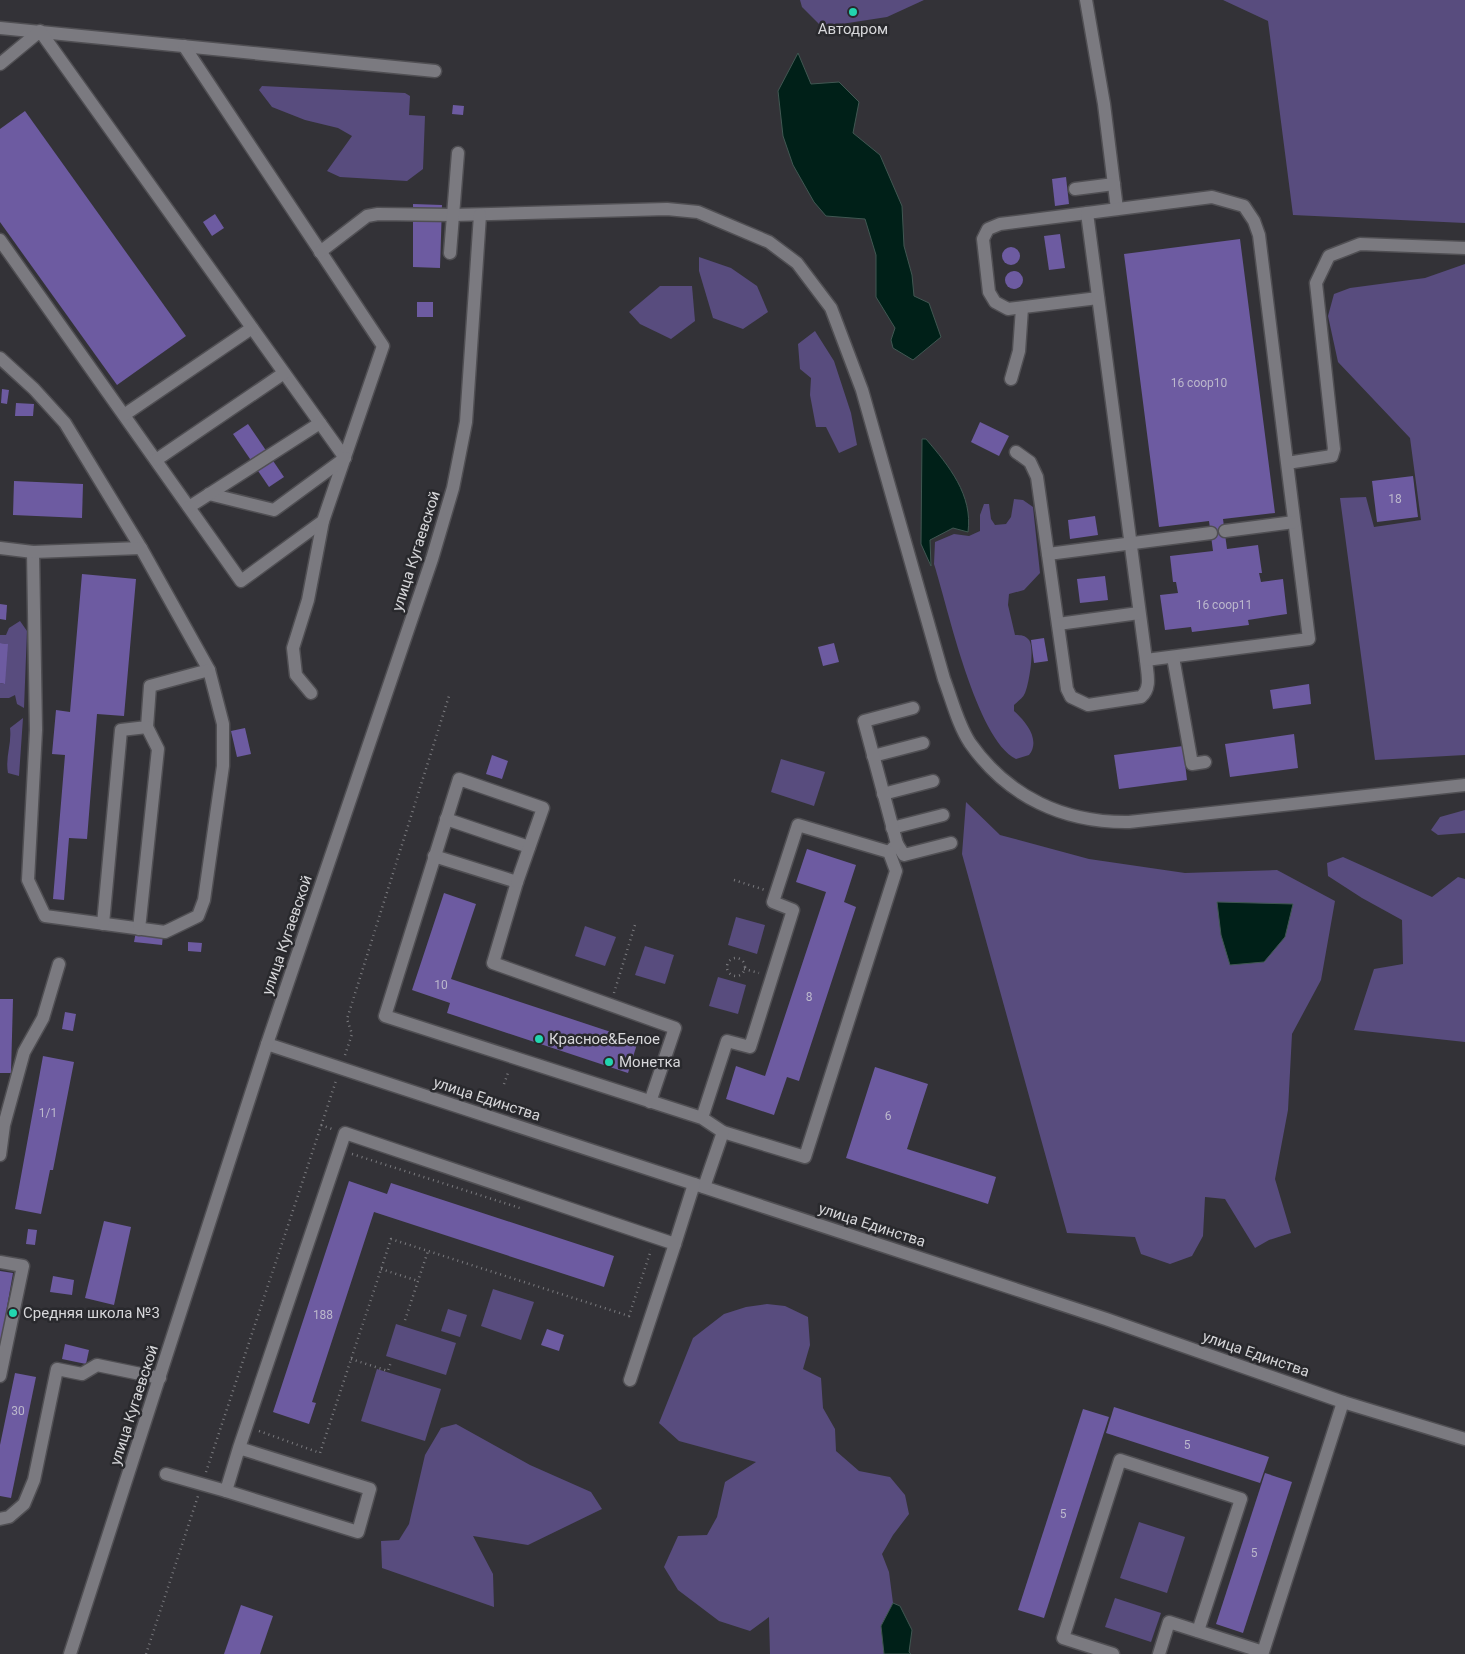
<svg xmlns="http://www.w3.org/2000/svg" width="1465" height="1654" font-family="Roboto,sans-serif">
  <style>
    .green { fill: #584c7e }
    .water { fill: #002018; stroke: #405752 }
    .building { fill: #6d5ba1 }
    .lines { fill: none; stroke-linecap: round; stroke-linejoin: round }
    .minor-casing { stroke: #504f53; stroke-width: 15 }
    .path { stroke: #7b7b7f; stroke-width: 2.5; stroke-dasharray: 1 4; stroke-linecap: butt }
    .minor { stroke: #7b7a80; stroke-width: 12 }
    .poi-dot { fill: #22d5af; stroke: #29292d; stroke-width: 2 }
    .labels { text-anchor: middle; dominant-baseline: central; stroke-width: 5; stroke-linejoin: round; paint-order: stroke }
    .number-label { font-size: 12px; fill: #bcb8cc }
    .poi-label { font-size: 15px; fill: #d7d7da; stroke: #29292d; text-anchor: start }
    .street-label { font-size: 15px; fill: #d7d7da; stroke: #29292d }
  </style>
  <rect width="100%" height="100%" fill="#333237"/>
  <!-- green -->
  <g class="green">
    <path d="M 800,0 L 924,0 L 887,17 L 822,27 L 802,7 Z"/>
    <path d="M 1223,0 L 1465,0 L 1465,223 L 1293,215 L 1268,21 Z"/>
    <path d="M 262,86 L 405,93 L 410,96 L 409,115 L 425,116 L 423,169 L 407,181 L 340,177 L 327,171 L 352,136 L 338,128 L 305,120 L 272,107 L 259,90 Z"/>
    <path d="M 699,257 L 731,268 L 757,286 L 768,312 L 743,329 L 713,318 L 699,271 Z"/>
    <path d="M 1465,264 L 1465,755 L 1375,760 L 1340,498 L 1366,497 L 1374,527 L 1421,520 L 1410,438 L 1338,362 L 1328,316 L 1334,294 L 1350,288 L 1425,278 Z"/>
    <path d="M 660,286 L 692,286 L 695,321 L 671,339 L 640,324 L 629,312 Z"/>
    <path d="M 815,331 L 834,361 L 851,413 L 857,445 L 839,453 L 826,427 L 816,427 L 810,395 L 811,378 L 800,369 L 798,344 Z"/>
    <path d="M 1014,499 L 1023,500 L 1033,507 L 1040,573 L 1024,590 L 1009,594 L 1008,605 L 1015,635 C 1020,635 1025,635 1029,640 C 1035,648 1029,684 1025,693 C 1023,698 1018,701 1014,705 L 1014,711 C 1026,722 1041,740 1029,755 L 1016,759 C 976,739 948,608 934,564 L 935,542 L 954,534 L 969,536 L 980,531 L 980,515 L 984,504 L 989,504 L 991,519 L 995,525 L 1006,524 L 1011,517 Z"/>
    <path d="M 20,621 L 27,631 L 24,708 L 17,704 L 15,695 L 9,698 L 0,698 L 0,683 L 4,684 L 7,644 L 0,643 L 0,635 L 6,635 L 9,628 Z"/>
    <path d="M 23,718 L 19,776 L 8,773 C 5,757 12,744 10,728 Z"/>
    <path d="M 781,759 L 825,772 L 814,806 L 771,792 Z"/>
    <path d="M 966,802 L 1000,835 L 1089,859 L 1185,873 L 1277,870 L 1335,901 L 1321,980 L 1292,1034 L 1288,1110 L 1275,1179 L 1291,1233 L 1269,1240 L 1255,1248 L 1225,1199 L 1205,1197 L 1203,1236 L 1192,1256 L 1170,1264 L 1141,1254 L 1135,1237 L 1067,1233 L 962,854 Z"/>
    <path d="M 1465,810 L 1465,833 L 1438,835 L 1431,830 L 1440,817 Z"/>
    <path d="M 1343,857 L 1432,897 L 1458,877 L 1465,879 L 1465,1042 L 1354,1030 L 1374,969 L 1403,964 L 1402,920 L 1362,898 L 1328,876 L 1327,863 Z"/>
    <path d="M 736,917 L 765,925 L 757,954 L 728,945 Z"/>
    <path d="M 585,926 L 616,937 L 605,966 L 575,956 Z"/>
    <path d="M 645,946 L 674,955 L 665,984 L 635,975 Z"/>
    <path d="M 718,977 L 746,985 L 738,1014 L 709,1006 Z"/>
    <path d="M 493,1289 L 534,1302 L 521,1340 L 481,1326 Z"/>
    <path d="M 767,1304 L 785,1306 L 808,1317 L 810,1345 L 803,1369 L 821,1378 L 823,1408 L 835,1429 L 836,1451 L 859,1471 L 890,1477 L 905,1495 L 909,1514 L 893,1535 L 882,1554 L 889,1572 L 893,1603 L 881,1626 L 884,1654 L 770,1654 L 769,1617 L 750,1631 L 719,1621 L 678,1590 L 664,1567 L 678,1536 L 707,1535 L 717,1517 L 725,1482 L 756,1462 L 679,1441 L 659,1423 L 693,1338 L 724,1314 L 746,1307 Z"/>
    <path d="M 448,1309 L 467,1315 L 460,1337 L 441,1331 Z"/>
    <path d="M 396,1324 L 456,1343 L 446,1375 L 386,1356 Z"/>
    <path d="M 377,1369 L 441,1389 L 425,1441 L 361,1421 Z"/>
    <path d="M 456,1424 L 530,1465 L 591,1492 L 602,1509 L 528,1545 L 473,1536 L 493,1574 L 494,1607 L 382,1568 L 381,1541 L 399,1540 L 409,1524 L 425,1455 L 441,1428 Z"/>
    <path d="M 1139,1522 L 1185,1537 L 1167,1593 L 1120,1578 Z"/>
    <path d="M 1115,1598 L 1161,1613 L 1151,1642 L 1105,1627 Z"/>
  </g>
  <!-- water -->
  <g class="water">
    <path d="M 798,53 L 811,84 L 839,82 L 859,102 L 853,133 L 880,155 L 902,206 L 904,246 L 912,275 L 914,296 L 929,303 L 941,337 L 913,360 L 893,348 L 891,340 L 895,328 L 876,297 L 876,255 L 865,219 L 826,216 L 814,202 L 793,165 L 783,136 L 778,91 Z"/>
    <path d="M 922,439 L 926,439 C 949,466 973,495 968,532 L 953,528 L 930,540 L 931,566 L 921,544 Z"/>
    <path d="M 1217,902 L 1293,904 L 1285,937 L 1264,962 L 1230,965 L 1221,935 Z"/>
    <path d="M 893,1603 L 900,1606 L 912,1630 L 909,1652 L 911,1654 L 884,1654 L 881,1626 Z"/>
  </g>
  <!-- building -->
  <g class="building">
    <path d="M 453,105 L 464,106 L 463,115 L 452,114 Z"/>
    <path d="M 25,111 L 186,336 L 117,385 L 0,222 L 0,129 Z"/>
    <path d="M 1066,177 L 1069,204 L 1055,206 L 1052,179 Z"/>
    <path d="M 413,204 L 442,205 L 440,268 L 413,267 Z"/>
    <path d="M 215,214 L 224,228 L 212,236 L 203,222 Z"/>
    <path d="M 1060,234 L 1065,268 L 1049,270 L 1044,236 Z"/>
    <path d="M 1240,239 L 1275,513 L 1223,519 L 1227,549 L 1258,545 L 1262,573 L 1259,573 L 1261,582 L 1283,579 L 1287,614 L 1248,620 L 1249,625 L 1192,632 L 1191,627 L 1165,630 L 1160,595 L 1178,593 L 1176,582 L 1173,582 L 1170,556 L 1213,551 L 1209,521 L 1159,527 L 1124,254 Z"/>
    <circle cx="1011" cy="256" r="9"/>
    <circle cx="1014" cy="280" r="9"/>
    <rect x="417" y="302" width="16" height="15"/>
    <path d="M 2,389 L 9,390 L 7,404 L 1,403 Z"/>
    <path d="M 16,403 L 34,404 L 33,416 L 15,416 Z"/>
    <path d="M 980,422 L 1009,436 L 999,456 L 971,442 Z"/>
    <path d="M 248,424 L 284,477 L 269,487 L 233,434 Z"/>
    <path d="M 1413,476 L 1418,517 L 1377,522 L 1372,481 Z"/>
    <path d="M 14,481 L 83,484 L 82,518 L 13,515 Z"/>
    <path d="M 1095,516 L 1098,535 L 1070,539 L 1068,520 Z"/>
    <path d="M 82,574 L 136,579 L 124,716 L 97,714 L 87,839 L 69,838 L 64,900 L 53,899 L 65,755 L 52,754 L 56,710 L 70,712 Z"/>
    <path d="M 1105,576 L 1108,600 L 1080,603 L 1077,579 Z"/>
    <path d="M 0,604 L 7,605 L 6,620 L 0,619 Z"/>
    <path d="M 1044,638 L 1048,661 L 1034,663 L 1031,640 Z"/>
    <path d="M 0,643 L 8,644 L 5,684 L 0,683 Z"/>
    <path d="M 834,643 L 839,662 L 823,666 L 818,647 Z"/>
    <path d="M 1309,684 L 1311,704 L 1273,709 L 1270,690 Z"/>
    <path d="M 245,728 L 251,754 L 237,757 L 231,731 Z"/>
    <path d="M 1294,734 L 1298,768 L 1230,777 L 1225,744 Z"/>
    <path d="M 1183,746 L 1187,780 L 1119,789 L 1114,755 Z"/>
    <path d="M 492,755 L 508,761 L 502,779 L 486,774 Z"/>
    <path d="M 807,849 L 856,865 L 844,902 L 856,907 L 799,1081 L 787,1077 L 774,1115 L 726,1099 L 736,1066 L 765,1076 L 826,892 L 796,882 Z"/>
    <path d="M 444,893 L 476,904 L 451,979 L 638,1041 L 628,1073 L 447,1013 L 450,1003 L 412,990 Z"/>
    <path d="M 136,931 L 163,935 L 162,945 L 134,942 Z"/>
    <path d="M 188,942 L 202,943 L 201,952 L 188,951 Z"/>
    <path d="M 0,999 L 13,999 L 11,1073 L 0,1073 Z"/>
    <path d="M 65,1012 L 76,1014 L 73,1031 L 62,1029 Z"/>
    <path d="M 43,1056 L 74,1062 L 53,1170 L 50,1170 L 41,1214 L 15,1209 Z"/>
    <path d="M 875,1067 L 928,1084 L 907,1149 L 996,1177 L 988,1204 L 846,1158 Z"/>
    <path d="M 349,1181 L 387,1194 L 391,1183 L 614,1256 L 604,1287 L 374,1212 L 312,1402 L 316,1403 L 309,1424 L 273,1412 Z"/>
    <path d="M 104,1221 L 131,1227 L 114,1305 L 85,1298 Z"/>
    <path d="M 28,1229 L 37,1230 L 35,1245 L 26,1244 Z"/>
    <path d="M 0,1271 L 13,1273 L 1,1341 L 0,1341 Z"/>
    <path d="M 53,1276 L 74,1280 L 72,1295 L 50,1292 Z"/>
    <path d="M 547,1329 L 564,1335 L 559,1351 L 541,1345 Z"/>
    <path d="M 65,1344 L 89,1350 L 86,1364 L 62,1359 Z"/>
    <path d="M 15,1373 L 36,1377 L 11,1498 L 0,1496 L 0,1445 Z"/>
    <path d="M 1114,1407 L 1269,1457 L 1260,1483 L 1106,1433 Z"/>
    <path d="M 1083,1409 L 1109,1417 L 1044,1618 L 1018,1610 Z"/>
    <path d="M 1265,1473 L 1292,1482 L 1243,1633 L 1216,1624 Z"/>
    <path d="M 241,1605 L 273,1616 L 260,1654 L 224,1654 Z"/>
  </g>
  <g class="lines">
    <defs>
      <g id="minor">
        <path d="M 1086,0 L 1104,104 L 1117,209"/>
        <path d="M 0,28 L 435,71"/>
        <path d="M 0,64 L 40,31 L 345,458"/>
        <path d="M 1075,189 L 1114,184"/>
        <path d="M 1087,213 L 1000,224 L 988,229 L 983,239 L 989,292 L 995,302 L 1008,309 L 1098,298"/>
        <path d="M 0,240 L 241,581 L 323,521 L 383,346 L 184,46"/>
        <path d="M 320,252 L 367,216 L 378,214 L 453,215 L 667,209 L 698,212 L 769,242 L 797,263 L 831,308 L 862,390 L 944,679 C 952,700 958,725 970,743 C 1008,797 1064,823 1129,822 L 1465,785"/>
        <path d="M 450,253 L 458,153"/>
        <path d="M 0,358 L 34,389 L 65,423 L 141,548 L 209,670 L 223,724 L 223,766 L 204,900 L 198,916 L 165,932 L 45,916 L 28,880 L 36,730 L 33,552"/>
        <path d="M 1011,379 L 1019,351 L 1022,308"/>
        <path d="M 124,415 L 252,328"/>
        <path d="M 1016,452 L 1030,462 L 1037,477 L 1067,689 L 1071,697 L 1088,705 L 1141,697 C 1152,688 1147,673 1146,660"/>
        <path d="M 156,460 L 284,373"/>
        <path d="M 1287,463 L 1309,639 L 1146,660 L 1087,213 L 1212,197 L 1244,206 L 1254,221 L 1259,235 L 1287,463 L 1332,456 L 1334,449 L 1316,283 L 1329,256 L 1360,244 L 1465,248"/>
        <path d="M 209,494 L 274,510 L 345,458"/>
        <path d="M 189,507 L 320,423"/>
        <path d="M 1225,531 L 1294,522"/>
        <path d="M 0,548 L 33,552 L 141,548"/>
        <path d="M 1048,554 L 1211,533"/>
        <path d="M 1058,624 L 1139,613"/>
        <path d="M 1173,657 L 1192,764 L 1205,762"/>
        <path d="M 311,693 L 296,675 L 293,648 L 308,600 L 323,521"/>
        <path d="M 873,756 L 923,743"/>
        <path d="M 883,794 L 933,781"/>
        <path d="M 446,819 L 529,847"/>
        <path d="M 892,828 L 943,815"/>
        <path d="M 897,844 L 904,855 L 951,843"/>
        <path d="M 889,852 L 897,844 L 864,721 L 913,708"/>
        <path d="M 434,856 L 517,882 L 493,963 L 675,1028 L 650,1102"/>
        <path d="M 517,882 L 543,808 L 459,779 L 385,1016 L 702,1118 L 723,1132 L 805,1157 L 896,871 L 889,852 L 798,825 L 773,902 L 793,910 L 750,1047 L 727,1041 L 702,1118"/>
        <path d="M 103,924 L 121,730 L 147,727 L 150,686 L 209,670"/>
        <path d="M 139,929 L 158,749 L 147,727"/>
        <path d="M 267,1044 L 1106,1319 L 1343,1402 L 1465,1439"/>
        <path d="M 0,1155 L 4,1125 L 24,1052 L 43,1018 L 59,964"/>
        <path d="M 704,1187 L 723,1132"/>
        <path d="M 675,1244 L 694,1184"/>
        <path d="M 0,1262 L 23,1266 L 0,1376"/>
        <path d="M 239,1448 L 370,1489 L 358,1532 L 226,1491 L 239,1448 L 345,1133 L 675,1244 L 630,1380"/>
        <path d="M 166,1474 L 226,1491"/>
        <path d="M 0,1519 L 9,1517 L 24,1504 L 34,1480 L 57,1369 L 82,1374 L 97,1365 L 160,1378"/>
        <path d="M 70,1654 L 267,1044 L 432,559 L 453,488 L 466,422 L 480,215"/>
        <path d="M 1113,1654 L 1063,1638 L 1120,1460 L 1241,1499 L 1198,1631"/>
        <path d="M 1159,1654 L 1169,1622 L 1263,1652 L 1343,1402"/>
      </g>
    </defs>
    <!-- minor casing -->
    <use href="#minor" class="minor-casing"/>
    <!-- path -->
    <g class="path">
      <path d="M 734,880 L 765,890"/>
      <circle cx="736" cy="967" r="9"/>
      <path d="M 744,969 L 759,973"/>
      <path d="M 614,993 L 635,925"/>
      <path d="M 345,1055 L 352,1034 L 347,1019 L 449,696"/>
      <path d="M 504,1084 L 509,1070"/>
      <path d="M 321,1125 L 332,1129"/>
      <path d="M 352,1154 L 523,1209"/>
      <path d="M 381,1269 L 418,1281"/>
      <path d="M 405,1320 L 428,1251"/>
      <path d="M 351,1359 L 388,1371 L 391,1362"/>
      <path d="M 259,1431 L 320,1453 L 391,1239 L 629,1316 L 651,1250"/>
      <path d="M 206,1472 L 336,1081"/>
      <path d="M 146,1654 L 198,1496"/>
    </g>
    <!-- minor -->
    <use href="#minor" class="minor"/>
  </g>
  <!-- markers -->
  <g class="poi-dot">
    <circle cx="853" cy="12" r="5"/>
    <circle cx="539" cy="1039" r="5"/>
    <circle cx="609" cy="1062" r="5"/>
    <circle cx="13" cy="1313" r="5"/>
  </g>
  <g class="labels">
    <!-- number labels -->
    <g class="number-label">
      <text x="1199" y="383">16 соор10</text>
      <text x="1395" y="499">18</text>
      <text x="1224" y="605">16 соор11</text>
      <text x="441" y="985">10</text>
      <text x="809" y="997">8</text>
      <text x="48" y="1113">1/1</text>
      <text x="888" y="1116">6</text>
      <text x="323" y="1315">188</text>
      <text x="18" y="1411">30</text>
      <text x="1187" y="1445">5</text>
      <text x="1063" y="1514">5</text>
      <text x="1254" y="1553">5</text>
    </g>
    <!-- poi labels -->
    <g class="poi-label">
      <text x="853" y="29" text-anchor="middle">Автодром</text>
      <text x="549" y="1039">Красное&amp;Белое</text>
      <text x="619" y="1062">Монетка</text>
      <text x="23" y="1313">Средняя школа №3</text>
    </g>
    <!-- street labels -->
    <g class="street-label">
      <text transform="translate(416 551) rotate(-72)">улица Кугаевской</text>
      <text transform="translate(287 935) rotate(-71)">улица Кугаевской</text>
      <text transform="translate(487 1099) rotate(18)">улица Единства</text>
      <text transform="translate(872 1225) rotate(18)">улица Единства</text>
      <text transform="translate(1256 1354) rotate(19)">улица Единства</text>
      <text transform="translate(134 1405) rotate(-72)">улица Кугаевской</text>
    </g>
  </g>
</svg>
